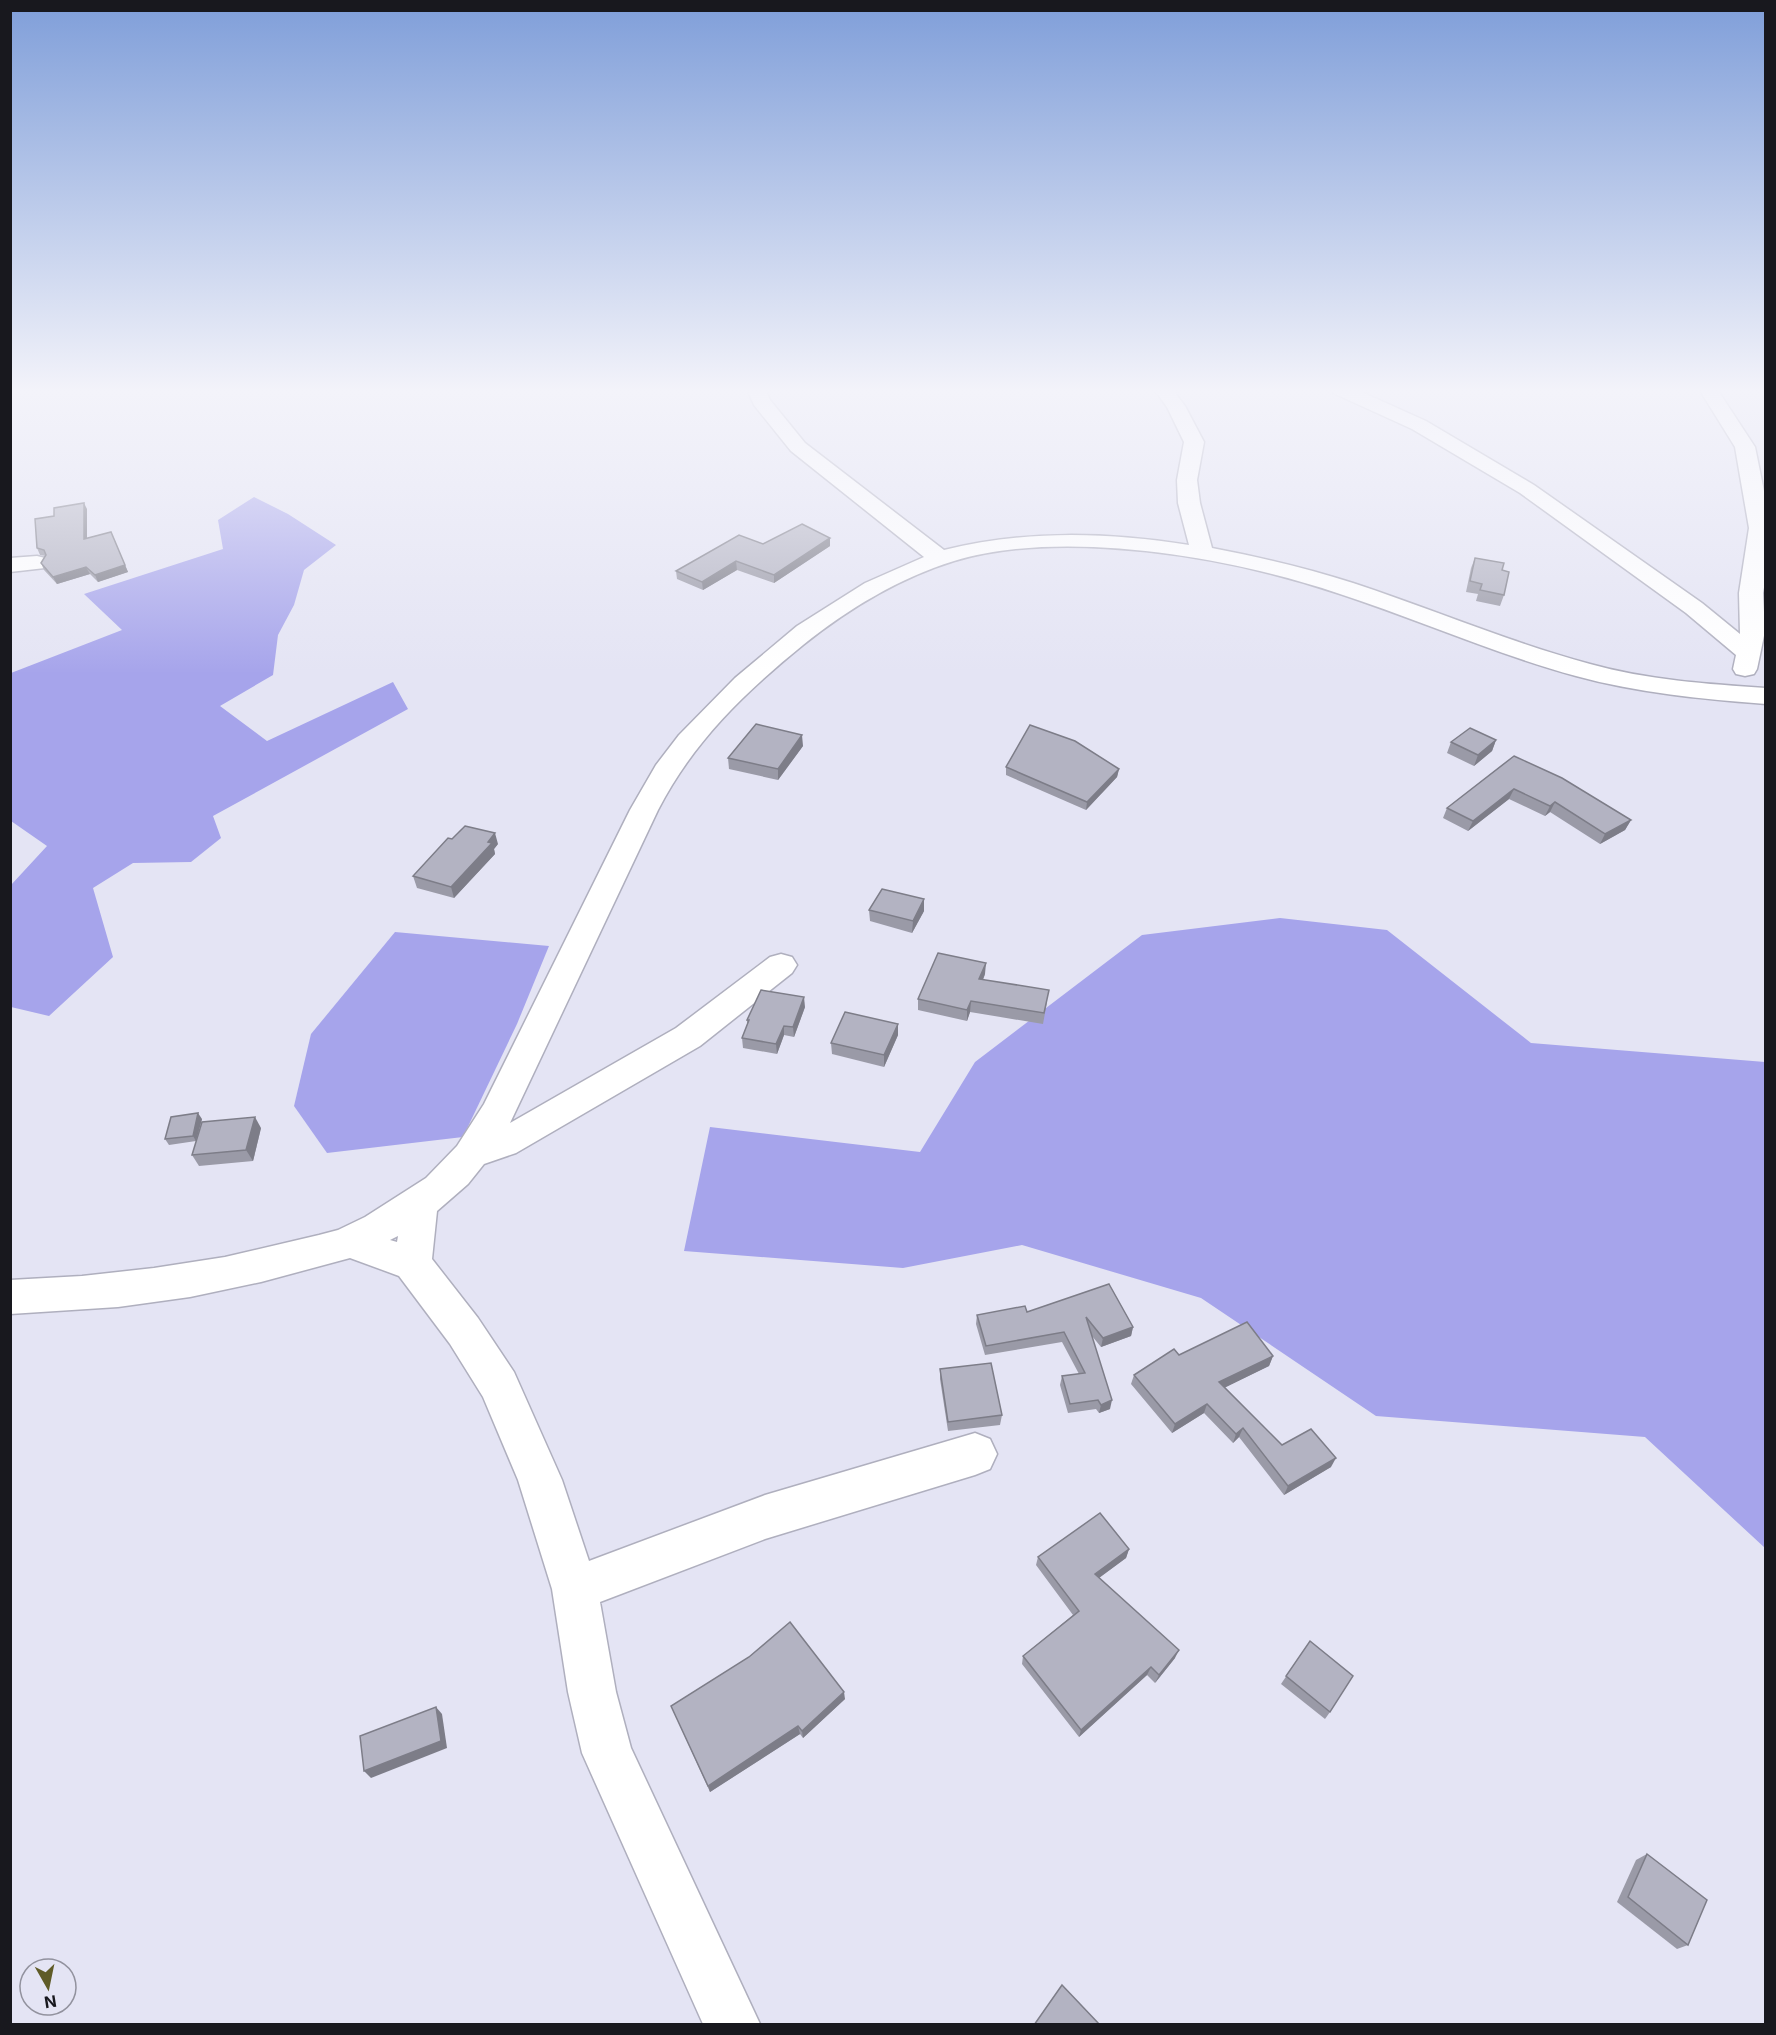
<svg xmlns="http://www.w3.org/2000/svg" width="1776" height="2035" font-family="Inter,sans-serif">
  <style>
    .forest { fill: #a6a4eb }
    .lines { fill: none; stroke-linecap: round; stroke-linejoin: round }
    .minor-casing { stroke: #afafbe; stroke-width: 3 }
    .minor { fill: #fff; fill-rule: evenodd }
    .wall { fill: #9a9aa7 }
    .shaded-wall { fill: #7d7d88 }
    .building { fill: #b3b3c2; stroke: #7d7d88; stroke-width: 1.5 }
  </style>
  <rect width="100%" height="100%" fill="#e4e4f4"/>
  <!-- forest -->
  <g class="forest">
    <path d="M 254,497 L 288,514 L 336,545 L 304,570 L 294,605 L 278,635 L 273,675 L 220,706 L 267,741 L 393,682 L 408,709 L 213,816 L 221,838 L 191,862 L 133,863 L 93,888 L 113,957 L 49,1016 L 11,1007 L 11,885 L 47,846 L 11,821 L 11,673 L 122,630 L 84,594 L 223,549 L 218,520 Z"/>
    <path d="M 1280,918 L 1387,930 L 1531,1043 L 1765,1062 L 1765,1548 L 1645,1437 L 1376,1416 L 1201,1298 L 1022,1245 L 903,1268 L 684,1251 L 710,1127 L 920,1152 L 975,1062 L 1142,935 Z"/>
    <path d="M 395,932 L 549,946 L 517,1024 L 463,1137 L 327,1153 L 294,1106 L 311,1034 Z"/>
  </g>
  <g class="lines">
    <defs>
      <g id="minor">
        <path d="M 747,389 L 765,389 L 770,400 L 805,443 L 944,550 C 1025,530 1106,532 1189,545 L 1178,503 L 1177,480 L 1184,442 L 1167,407 L 1154,389 L 1172,389 L 1185,406 L 1204,442 L 1197,480 L 1200,503 L 1212,548 C 1259,557 1307,568 1353,583 C 1432,609 1509,642 1590,664 C 1647,680 1707,684 1766,688 L 1766,704 C 1702,699 1638,693 1576,676 C 1495,654 1417,619 1337,593 C 1230,557 1063,528 954,561 C 899,578 848,609 803,645 C 744,693 693,742 658,810 L 510,1123 L 676,1028 L 770,957 L 781,954 L 792,957 L 797,965 L 792,973 L 700,1046 L 516,1153 L 484,1164 L 468,1184 L 437,1211 L 432,1259 L 478,1318 L 514,1372 L 562,1480 L 589,1561 L 765,1495 L 975,1433 L 990,1439 L 997,1454 L 990,1469 L 975,1475 L 765,1539 L 600,1602 L 616,1692 L 631,1748 L 760,2024 L 703,2024 L 582,1753 L 568,1692 L 552,1589 L 518,1480 L 483,1397 L 450,1344 L 399,1276 L 350,1258 L 261,1282 L 190,1297 L 118,1307 L 10,1314 L 10,1280 L 82,1276 L 154,1268 L 225,1257 L 319,1235 L 338,1230 L 365,1217 L 426,1178 L 457,1146 L 484,1104 L 630,810 L 656,765 L 679,735 L 735,678 L 797,626 L 865,583 L 924,557 L 791,451 L 754,405 ZM 398,1236 L 397,1242 L 390,1240 Z"/>
        <path d="M 1331,389 L 1355,389 L 1426,421 L 1534,485 L 1702,603 L 1740,634 L 1739,593 L 1749,528 L 1735,447 L 1699,389 L 1717,389 L 1755,447 L 1766,501 L 1766,576 L 1763,593 L 1765,631 L 1757,669 L 1754,674 L 1745,676 L 1736,674 L 1733,669 L 1736,655 L 1686,613 L 1520,493 L 1412,429 L 1333,393 Z"/>
        <path d="M 37,556 L 45,558 L 48,563 L 45,568 L 10,572 L 10,558 Z"/>
      </g>
    </defs>
    <!-- minor casing -->
    <use href="#minor" class="minor-casing"/>
    <!-- minor -->
    <use href="#minor" class="minor"/>
  </g>
  <!-- wall -->
  <g class="wall">
    <path d="M 87,509 L 87,538 L 111,532 L 128,572 L 98,582 L 90,574 L 57,584 L 44,570 L 41,563 L 46,556 L 40,555 L 37,548 Z"/>
    <path d="M 830,538 L 830,546 L 774,583 L 737,570 L 703,590 L 677,579 L 676,571 L 763,544 Z"/>
    <path d="M 1475,558 L 1502,570 L 1504,595 L 1500,606 L 1476,601 L 1478,594 L 1466,592 L 1471,568 Z"/>
    <path d="M 1496,740 L 1492,751 L 1474,766 L 1447,753 L 1451,742 Z"/>
    <path d="M 803,746 L 778,780 L 729,769 L 728,758 Z"/>
    <path d="M 1514,756 L 1631,820 L 1625,830 L 1600,844 L 1550,812 L 1545,816 L 1509,799 L 1468,831 L 1443,818 L 1447,808 Z"/>
    <path d="M 1006,767 L 1119,769 L 1117,777 L 1086,810 L 1006,775 Z"/>
    <path d="M 498,844 L 494,849 L 495,854 L 454,898 L 417,888 L 413,876 Z"/>
    <path d="M 869,910 L 924,911 L 912,933 L 870,921 Z"/>
    <path d="M 985,974 L 983,980 L 1047,1002 L 1043,1024 L 970,1012 L 967,1021 L 918,1010 L 918,999 Z"/>
    <path d="M 805,1007 L 794,1037 L 784,1035 L 777,1054 L 743,1048 L 742,1038 L 747,1025 L 747,1020 Z"/>
    <path d="M 898,1024 L 898,1035 L 884,1067 L 832,1054 L 831,1043 Z"/>
    <path d="M 202,1119 L 196,1141 L 169,1145 L 165,1139 Z"/>
    <path d="M 261,1128 L 253,1161 L 199,1166 L 192,1155 Z"/>
    <path d="M 1109,1284 L 1133,1327 L 1131,1336 L 1101,1347 L 1092,1336 L 1110,1409 L 1099,1413 L 1096,1409 L 1068,1413 L 1060,1385 L 1062,1376 L 1079,1374 L 1062,1342 L 985,1355 L 976,1324 L 977,1315 L 1027,1312 Z"/>
    <path d="M 1179,1355 L 1273,1356 L 1269,1366 L 1225,1387 L 1282,1445 L 1331,1467 L 1284,1495 L 1239,1437 L 1233,1443 L 1204,1413 L 1172,1433 L 1131,1384 L 1134,1375 Z"/>
    <path d="M 940,1369 L 1002,1415 L 1000,1425 L 948,1431 L 940,1379 Z"/>
    <path d="M 1129,1549 L 1126,1558 L 1099,1578 L 1175,1658 L 1155,1683 L 1147,1675 L 1079,1737 L 1022,1664 L 1023,1656 L 1073,1615 L 1036,1565 L 1038,1557 Z"/>
    <path d="M 1310,1641 L 1330,1712 L 1325,1719 L 1281,1684 Z"/>
    <path d="M 749,1657 L 845,1699 L 803,1738 L 800,1734 L 710,1792 L 671,1706 Z"/>
    <path d="M 1647,1854 L 1688,1945 L 1677,1949 L 1617,1902 L 1636,1860 Z"/>
  </g>
  <!-- shaded-wall -->
  <g class="shaded-wall">
    <path d="M 84,503 L 87,509 L 87,546 L 84,539 Z"/>
    <path d="M 830,538 L 830,546 L 774,583 L 774,575 Z"/>
    <path d="M 736,561 L 737,570 L 703,590 L 702,582 Z"/>
    <path d="M 125,565 L 128,572 L 98,582 L 95,575 Z"/>
    <path d="M 86,567 L 90,574 L 57,584 L 53,577 Z"/>
    <path d="M 802,735 L 803,746 L 778,780 L 778,769 Z"/>
    <path d="M 1496,740 L 1492,751 L 1474,766 L 1478,755 Z"/>
    <path d="M 1119,769 L 1117,777 L 1086,810 L 1087,802 Z"/>
    <path d="M 1514,789 L 1509,799 L 1468,831 L 1473,821 Z"/>
    <path d="M 1555,802 L 1550,812 L 1545,816 L 1550,806 Z"/>
    <path d="M 1631,820 L 1625,830 L 1600,844 L 1605,834 Z"/>
    <path d="M 495,833 L 498,844 L 494,849 L 495,854 L 454,898 L 451,887 Z"/>
    <path d="M 924,899 L 924,911 L 912,933 L 913,921 Z"/>
    <path d="M 986,963 L 985,974 L 978,991 L 979,979 Z"/>
    <path d="M 804,997 L 805,1007 L 794,1037 L 793,1027 Z"/>
    <path d="M 971,1001 L 970,1012 L 967,1021 L 967,1010 Z"/>
    <path d="M 898,1024 L 898,1035 L 884,1067 L 884,1055 Z"/>
    <path d="M 784,1026 L 784,1035 L 777,1054 L 776,1044 Z"/>
    <path d="M 198,1113 L 202,1119 L 196,1141 L 193,1136 Z"/>
    <path d="M 255,1117 L 261,1128 L 253,1161 L 246,1150 Z"/>
    <path d="M 1133,1327 L 1131,1336 L 1101,1347 L 1103,1338 Z"/>
    <path d="M 1273,1356 L 1269,1366 L 1216,1392 L 1219,1382 Z"/>
    <path d="M 1112,1400 L 1110,1409 L 1099,1413 L 1101,1405 Z"/>
    <path d="M 1207,1404 L 1204,1413 L 1172,1433 L 1175,1424 Z"/>
    <path d="M 1243,1428 L 1239,1437 L 1233,1443 L 1236,1434 Z"/>
    <path d="M 1336,1458 L 1331,1467 L 1284,1495 L 1288,1486 Z"/>
    <path d="M 1129,1549 L 1126,1558 L 1092,1583 L 1095,1574 Z"/>
    <path d="M 1179,1650 L 1175,1658 L 1155,1683 L 1159,1675 Z"/>
    <path d="M 1151,1667 L 1147,1675 L 1079,1737 L 1081,1730 Z"/>
    <path d="M 844,1692 L 845,1699 L 803,1738 L 802,1731 Z"/>
    <path d="M 436,1707 L 442,1714 L 447,1748 L 371,1778 L 364,1771 Z"/>
    <path d="M 798,1726 L 800,1734 L 710,1792 L 708,1786 Z"/>
  </g>
  <!-- building -->
  <g class="building">
    <path d="M 84,503 L 84,539 L 111,532 L 125,565 L 95,575 L 86,567 L 53,577 L 41,563 L 46,555 L 44,550 L 37,548 L 35,519 L 54,516 L 54,508 Z"/>
    <path d="M 802,524 L 830,538 L 774,575 L 736,561 L 702,582 L 676,571 L 739,535 L 763,544 Z"/>
    <path d="M 1475,558 L 1504,563 L 1502,570 L 1509,572 L 1504,595 L 1480,590 L 1482,584 L 1470,581 Z"/>
    <path d="M 756,724 L 802,735 L 778,769 L 728,758 Z"/>
    <path d="M 1030,725 L 1075,741 L 1119,769 L 1087,802 L 1006,767 Z"/>
    <path d="M 1470,728 L 1496,740 L 1478,755 L 1451,742 Z"/>
    <path d="M 1514,756 L 1562,778 L 1631,820 L 1605,834 L 1555,802 L 1550,806 L 1514,789 L 1473,821 L 1447,808 Z"/>
    <path d="M 465,826 L 495,833 L 488,842 L 492,843 L 451,887 L 413,876 L 448,838 L 452,839 Z"/>
    <path d="M 882,889 L 924,899 L 913,921 L 869,910 Z"/>
    <path d="M 938,953 L 986,963 L 979,979 L 1049,990 L 1044,1013 L 971,1001 L 967,1010 L 918,999 Z"/>
    <path d="M 761,990 L 804,997 L 793,1027 L 784,1026 L 776,1044 L 742,1038 L 749,1020 L 747,1020 Z"/>
    <path d="M 845,1012 L 898,1024 L 884,1055 L 831,1043 Z"/>
    <path d="M 198,1113 L 193,1136 L 165,1139 L 171,1117 Z"/>
    <path d="M 255,1117 L 246,1150 L 192,1155 L 202,1122 Z"/>
    <path d="M 1109,1284 L 1133,1327 L 1103,1338 L 1086,1317 L 1112,1400 L 1101,1405 L 1098,1400 L 1070,1404 L 1062,1376 L 1085,1373 L 1064,1332 L 986,1346 L 977,1315 L 1025,1306 L 1027,1312 Z"/>
    <path d="M 1247,1322 L 1273,1356 L 1219,1382 L 1282,1445 L 1311,1429 L 1336,1458 L 1288,1486 L 1243,1428 L 1236,1434 L 1207,1404 L 1175,1424 L 1134,1375 L 1174,1349 L 1179,1355 Z"/>
    <path d="M 991,1363 L 1002,1415 L 948,1422 L 940,1369 Z"/>
    <path d="M 1100,1513 L 1129,1549 L 1095,1574 L 1179,1650 L 1159,1675 L 1151,1667 L 1081,1730 L 1023,1656 L 1079,1611 L 1038,1557 Z"/>
    <path d="M 790,1622 L 844,1692 L 802,1731 L 798,1726 L 708,1786 L 671,1706 L 749,1657 Z"/>
    <path d="M 1310,1641 L 1353,1676 L 1330,1712 L 1286,1676 Z"/>
    <path d="M 436,1707 L 441,1741 L 364,1771 L 360,1736 Z"/>
    <path d="M 1647,1854 L 1707,1900 L 1688,1945 L 1628,1897 Z"/>
    <path d="M 1062,1985 L 1100,2025 L 1034,2025 Z"/>
  </g>
  <!-- sky -->
  <linearGradient id="sky" x2="0" y2="1"><stop stop-color="#7f9ed9"/><stop offset="0.58" stop-color="#f3f3fa"/><stop offset="1" stop-color="#f3f3fa" stop-opacity="0"/></linearGradient>
  <rect width="1776" height="674" fill="url(#sky)"/>
  <!-- border -->
  <rect width="1776" height="2035" fill="none" stroke="#18181e" stroke-width="24"/>
  <!-- north arrow -->
  <g transform="translate(48 1987) rotate(171)"><circle r="28" fill="#e4e4f4" stroke="#92929e" stroke-width="1.5"/>
  <path d="M0-4.5L10 22L0 15L-10 22Z" fill="#5f5b27"/>
  <text y="-9" font-size="16" font-weight="bold" text-anchor="middle" fill="#18181e">N</text>
  </g>
</svg>
